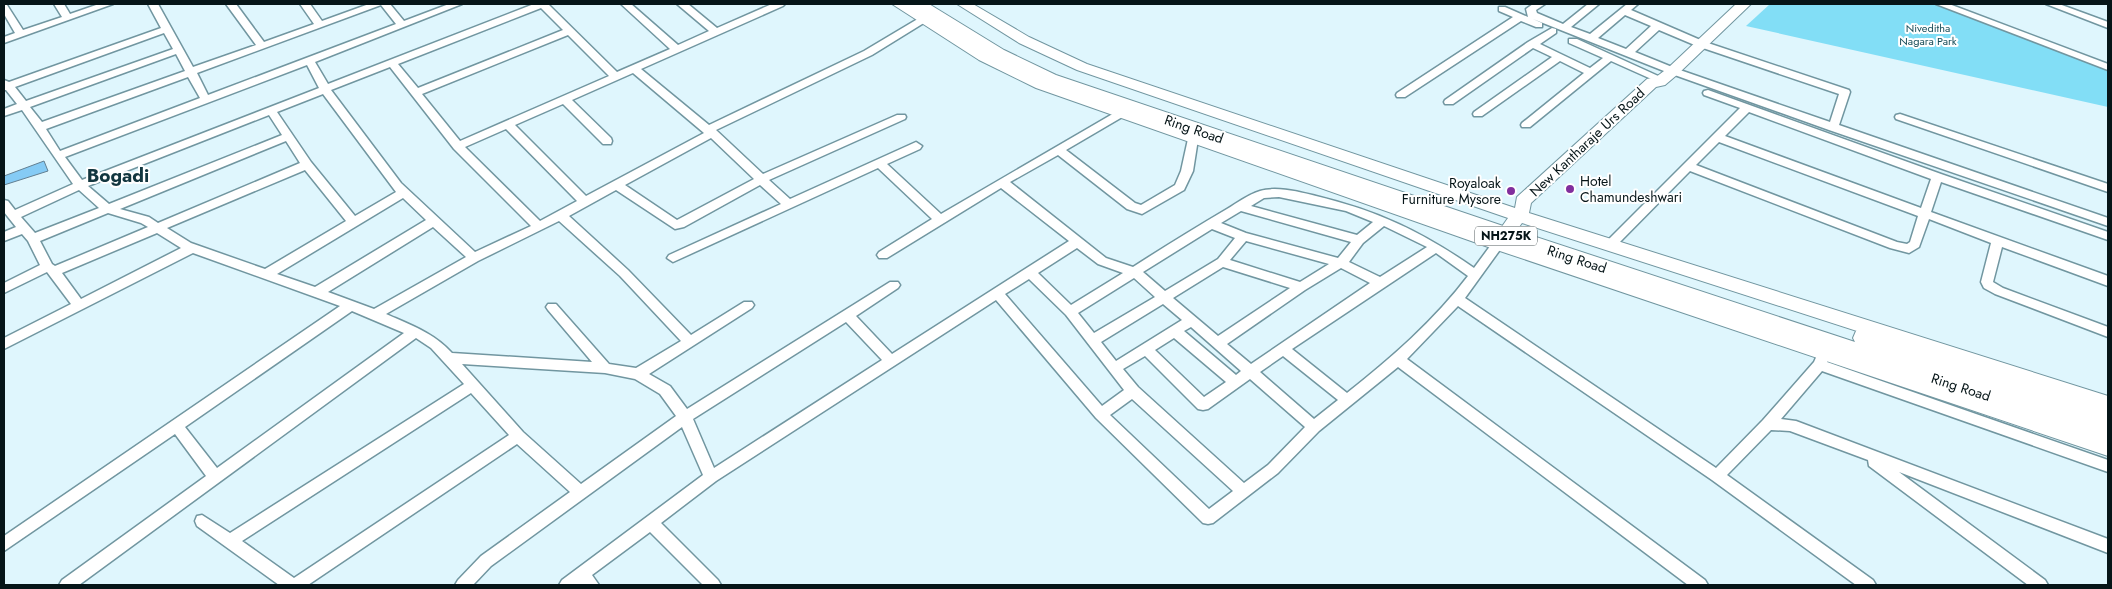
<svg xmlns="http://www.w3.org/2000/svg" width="2112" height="589" font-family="Jost,sans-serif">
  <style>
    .green { fill: #82def6 }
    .building { fill: #85cbf5; stroke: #627f91 }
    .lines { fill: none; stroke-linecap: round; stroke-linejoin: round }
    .street-casing { stroke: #7196a0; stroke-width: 3 }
    .secondary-casing { stroke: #7196a0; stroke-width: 2 }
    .highway-casing { stroke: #7196a0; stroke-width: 2 }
    .street { fill: #fff; fill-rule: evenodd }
    .secondary { fill: #fff; fill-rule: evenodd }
    .highway { fill: #fff; fill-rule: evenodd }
    .poi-dot { fill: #812e9d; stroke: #fff; stroke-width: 2 }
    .labels { text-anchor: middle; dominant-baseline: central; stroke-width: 4; stroke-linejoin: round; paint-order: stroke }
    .far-park-label { font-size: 11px; fill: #174d59; stroke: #fff }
    .shield { fill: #fff; stroke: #515b5d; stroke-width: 1 }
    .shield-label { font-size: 12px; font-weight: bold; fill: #061518 }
    .street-label { font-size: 14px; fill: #061518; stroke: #fff }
    .poi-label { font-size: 14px; fill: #061518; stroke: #fff; text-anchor: start }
    .district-label { font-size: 19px; font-weight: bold; fill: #12363f; stroke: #fff }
  </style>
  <rect width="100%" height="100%" fill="#dff6fd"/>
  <!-- green -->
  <path class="green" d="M 1770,4 L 1936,4 L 2108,69 L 2108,107 L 1746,26 Z"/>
  <!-- building -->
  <path class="building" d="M 44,161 L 48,171 L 4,185 L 4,176 Z"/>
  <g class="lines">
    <defs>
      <g id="street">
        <path d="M 4,4 L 7,5 L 23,30 L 62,17 L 54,4 L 64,4 L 70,14 L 99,4 L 113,4 L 4,43 L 4,37 L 15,33 L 4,14 Z"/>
        <path d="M 148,4 L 158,4 L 193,67 L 256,45 L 226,4 L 236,4 L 264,42 L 314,24 L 300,4 L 310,4 L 322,21 L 369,4 L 390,4 L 404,21 L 449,4 L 462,4 L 315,62 L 328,84 L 534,4 L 548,4 L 617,72 L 670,49 L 621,4 L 631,4 L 678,45 L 709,31 L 677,4 L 688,4 L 717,28 L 772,4 L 785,4 L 783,6 L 641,69 L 709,125 L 864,51 L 921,17 L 927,17 L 927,21 L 872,55 L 716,130 L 763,174 L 897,115 L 905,115 L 906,117 L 905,119 L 769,180 L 790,199 L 916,142 L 922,146 L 920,149 L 887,164 L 941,214 L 1116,112 L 1124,112 L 1125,114 L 1124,116 L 1066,150 L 1135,203 L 1141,205 L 1175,185 L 1181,171 L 1188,139 L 1193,135 L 1197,136 L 1198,139 L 1193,171 L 1184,190 L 1142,214 L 1127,209 L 1058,155 L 1010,182 L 1106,258 L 1133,267 C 1164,247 1195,228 1227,209 C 1237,203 1249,194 1260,191 C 1277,186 1299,192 1316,196 C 1378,211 1421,231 1474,268 L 1499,234 L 1507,234 L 1509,237 L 1507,240 L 1465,298 L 1716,468 L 1763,420 L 1814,362 L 1818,353 L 1828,353 L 1830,357 L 1827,362 L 2108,460 L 2108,472 L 1822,371 L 1781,419 L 1796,421 L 2108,539 L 2108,553 L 1899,472 L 2045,580 L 2048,585 L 2028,585 L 1869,466 L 1868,460 L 1790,431 L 1771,430 L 1727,475 L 1873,580 L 1876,585 L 1856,585 L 1712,480 L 1458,306 L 1407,359 L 1705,580 L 1708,585 L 1688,585 L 1398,367 L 1319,431 L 1278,473 L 1213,523 L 1208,524 L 1203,523 L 1096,418 L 996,300 L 716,481 L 661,523 L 718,580 L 721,585 L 703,585 L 650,532 L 592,575 L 599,585 L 559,585 L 562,580 L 703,475 L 682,427 L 491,566 L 473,585 L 455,585 L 458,580 L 481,556 L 570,492 L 517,444 L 308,585 L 279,585 L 197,526 L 195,521 L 197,516 L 202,515 L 230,533 L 464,384 L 431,348 L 416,338 L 79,585 L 59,585 L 62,580 L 206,476 L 175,434 L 4,551 L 4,536 L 340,306 L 193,253 L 4,349 L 4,338 L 71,304 L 47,272 L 4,293 L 4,283 L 40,265 L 28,241 L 22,234 L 4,241 L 4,232 L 16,227 L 4,212 L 4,200 L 8,201 L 15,210 L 73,184 L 22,110 L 4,116 L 4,109 L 17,104 L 6,90 L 4,90 L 4,80 L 9,82 L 161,28 ZM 381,5 L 396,24 L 208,95 L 197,73 ZM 541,8 L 563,30 L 418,88 L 398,64 ZM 164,33 L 173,49 L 26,101 L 15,87 ZM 568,35 L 609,76 L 460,141 L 422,94 ZM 176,54 L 185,71 L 42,122 L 30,107 ZM 307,65 L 319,88 L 82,180 L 65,157 ZM 390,67 L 454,149 L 531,226 L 475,252 L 401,183 L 331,90 ZM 633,73 L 704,133 L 586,196 L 515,125 L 563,104 L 603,144 L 611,144 L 612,141 L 611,138 L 572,100 ZM 188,77 L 200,98 L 60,151 L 46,129 ZM 323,94 L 396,192 L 355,216 L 311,162 L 277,112 ZM 269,115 L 282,135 L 109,204 L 88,186 ZM 506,129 L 577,201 L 540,221 L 465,147 ZM 711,138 L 754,179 L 677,220 L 625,185 ZM 286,141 L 300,163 L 158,223 L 149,217 L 120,209 ZM 878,168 L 932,219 L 879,252 L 877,255 L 879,258 L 887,258 L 1001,188 L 1069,241 L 892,354 L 856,316 L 898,288 L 900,285 L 898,282 L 890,282 L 687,409 L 670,386 L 649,374 L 752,308 L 754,305 L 752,302 L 744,302 L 691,335 L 628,270 L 569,216 L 616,190 L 675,229 L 684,227 L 760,185 L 781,204 L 669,255 L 667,258 L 673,262 ZM 305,170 L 346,221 L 265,269 L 191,243 L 167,228 ZM 79,190 L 99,208 L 35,233 L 21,217 ZM 1279,197 L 1346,211 L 1373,222 L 1357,235 L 1251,206 L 1264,198 ZM 403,198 L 426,220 L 315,287 L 277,274 ZM 1241,211 L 1351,242 L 1338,258 L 1246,233 L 1221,223 ZM 108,213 L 141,223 L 148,227 L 55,266 L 52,264 L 40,241 ZM 559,221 L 620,276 L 681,341 L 636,368 L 609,364 L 556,304 L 548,304 L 546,307 L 548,310 L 592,362 L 452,353 C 434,333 411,325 386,314 L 478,261 ZM 1384,226 L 1427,247 L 1380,277 L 1349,262 L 1363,243 ZM 433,227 L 466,257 L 374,309 L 328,292 ZM 1212,229 L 1235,238 L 1218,259 L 1165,291 L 1143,272 ZM 157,233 L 181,248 L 81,299 L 62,273 ZM 1246,241 L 1329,264 L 1300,282 L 1230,260 ZM 1077,248 L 1098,264 L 1123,273 L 1071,305 L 1038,273 ZM 1436,253 L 1468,276 C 1434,321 1391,358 1347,393 L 1292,349 ZM 1223,267 L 1290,288 L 1218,336 L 1173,298 ZM 1341,268 L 1370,283 L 1251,364 L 1227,344 L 1305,290 ZM 1134,278 L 1155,297 L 1094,333 L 1078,313 ZM 1029,279 L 1066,315 L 1124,390 L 1102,406 L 1005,294 ZM 1163,304 L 1182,320 L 1116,361 L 1101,342 ZM 352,311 L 404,333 L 217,468 L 185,427 ZM 846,322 L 882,360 L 714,468 L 693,419 ZM 1191,327 L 1241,371 L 1236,375 L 1184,331 ZM 1174,338 L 1226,382 L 1204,397 L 1155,350 ZM 1145,356 L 1198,409 L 1203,410 L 1208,409 L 1250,379 L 1305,427 L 1268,465 L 1244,483 L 1138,387 L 1123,369 ZM 1283,356 L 1338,400 L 1314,419 L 1260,372 ZM 462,364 L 605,373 L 635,379 L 660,394 L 676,416 L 581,484 L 523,432 ZM 471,393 L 509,435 L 294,578 L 242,541 ZM 1132,399 L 1233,491 L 1209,509 L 1110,415 Z"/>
        <path d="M 1533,4 L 1545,4 L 1536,10 L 1537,13 L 1563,24 L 1588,4 L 1599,4 L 1571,27 L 1590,34 L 1627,4 L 1638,4 L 1631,10 L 1705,42 L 1849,90 L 1850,92 L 1839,125 L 2108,218 L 2108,226 L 1829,130 L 1669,73 L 1533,19 L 1542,23 L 1542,27 L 1536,27 L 1521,21 L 1405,97 L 1397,97 L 1396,95 L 1397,93 L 1513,17 L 1499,11 L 1499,7 L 1505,7 L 1528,17 L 1526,9 ZM 1625,15 L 1651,26 L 1626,49 L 1598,38 ZM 1659,30 L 1697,46 L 1839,94 L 1830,122 L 1677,69 L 1635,52 Z"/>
        <path d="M 1936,4 L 1949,4 L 2108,64 L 2108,70 Z"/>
        <path d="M 2046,4 L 2059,4 L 2108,22 L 2108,28 Z"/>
        <path d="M 1552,28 L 1556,29 L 1556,33 L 1540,44 L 1590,68 L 1603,58 L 1569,43 L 1569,39 L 1577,39 L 1667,80 L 1662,83 L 1658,82 L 1611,61 L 1530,127 L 1522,127 L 1521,125 L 1522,123 L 1584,73 L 1560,61 L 1482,116 L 1474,116 L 1473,114 L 1474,112 L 1552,57 L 1533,48 L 1453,104 L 1445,104 L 1444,102 L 1445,100 L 1528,42 Z"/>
        <path d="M 1708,90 L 1941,174 L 2108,232 L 2108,240 L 1941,182 L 1931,212 L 2108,276 L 2108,286 L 2002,247 L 1993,282 L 2003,288 L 2108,327 L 2108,337 L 1995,294 L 1984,288 L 1981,282 L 1991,243 L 1929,219 L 1919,247 L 1909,253 L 1890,248 L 1690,171 L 1614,248 L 1606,248 L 1604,245 L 1606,242 L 1740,108 L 1704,95 L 1703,93 L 1704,91 ZM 1749,112 L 1931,179 L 1921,208 L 1725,136 ZM 1719,142 L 1918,216 L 1910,242 L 1907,244 L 1897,242 L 1696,165 Z"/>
        <path d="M 1900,114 L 2108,184 L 2108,192 L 1896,119 L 1895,117 L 1896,115 Z"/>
      </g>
      <path id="secondary" d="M 892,4 L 908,4 L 989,54 L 1046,82 L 1497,238 L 1496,235 L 1508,218 L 1077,70 L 1019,43 L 957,4 L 973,4 L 1029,37 L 1087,64 L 1515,208 L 1517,197 L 1647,79 L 1656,77 L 1668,68 L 1736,4 L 1751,4 L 1678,74 L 1665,85 L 1656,87 L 1531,203 L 1529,213 L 2108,396 L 2108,412 L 1522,223 L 1510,239 L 1505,241 L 2108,440 L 2108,456 L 1491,248 L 1036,88 L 979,60 Z"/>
      <path id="highway" d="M 908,4 L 929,4 L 1004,50 L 1056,75 L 1512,229 L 1855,342 L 1853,338 L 1856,331 L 1865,329 L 2108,406 L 2108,447 L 1496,241 L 1042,83 L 990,58 L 911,8 Z"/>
    </defs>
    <!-- street casing -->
    <use href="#street" class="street-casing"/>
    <!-- secondary casing -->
    <use href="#secondary" class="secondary-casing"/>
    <!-- highway casing -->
    <use href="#highway" class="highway-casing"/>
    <!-- street -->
    <use href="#street" class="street"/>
    <!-- secondary -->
    <use href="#secondary" class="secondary"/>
    <!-- highway -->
    <use href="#highway" class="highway"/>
  </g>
  <!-- markers -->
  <g class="poi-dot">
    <circle cx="1570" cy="189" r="5"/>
    <circle cx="1511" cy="191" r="5"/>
  </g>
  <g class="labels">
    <!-- far-park labels -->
    <g class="far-park-label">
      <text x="1928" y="28">Niveditha<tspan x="1928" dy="13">Nagara Park</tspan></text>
    </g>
    <!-- shield labels -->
    <rect class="shield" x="1475" y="226.5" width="62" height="19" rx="4"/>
    <g class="shield-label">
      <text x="1506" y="236">NH275K</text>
    </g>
    <!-- street labels -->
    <g class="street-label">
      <text transform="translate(1194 129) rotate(19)">Ring Road</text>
      <text transform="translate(1587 142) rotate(-43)">New Kantharaje Urs Road</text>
      <text transform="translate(1577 259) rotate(18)">Ring Road</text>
      <text transform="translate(1961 387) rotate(18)">Ring Road</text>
    </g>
    <!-- poi labels -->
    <g class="poi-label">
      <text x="1580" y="181">Hotel<tspan x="1580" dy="16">Chamundeshwari</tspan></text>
      <text x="1501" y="183" text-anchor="end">Royaloak<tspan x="1501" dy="16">Furniture Mysore</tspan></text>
    </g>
    <!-- district labels -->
    <g class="district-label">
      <text x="118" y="175">Bogadi</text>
    </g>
  </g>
  <!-- border -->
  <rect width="2112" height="589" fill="none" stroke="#061518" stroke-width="10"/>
</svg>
